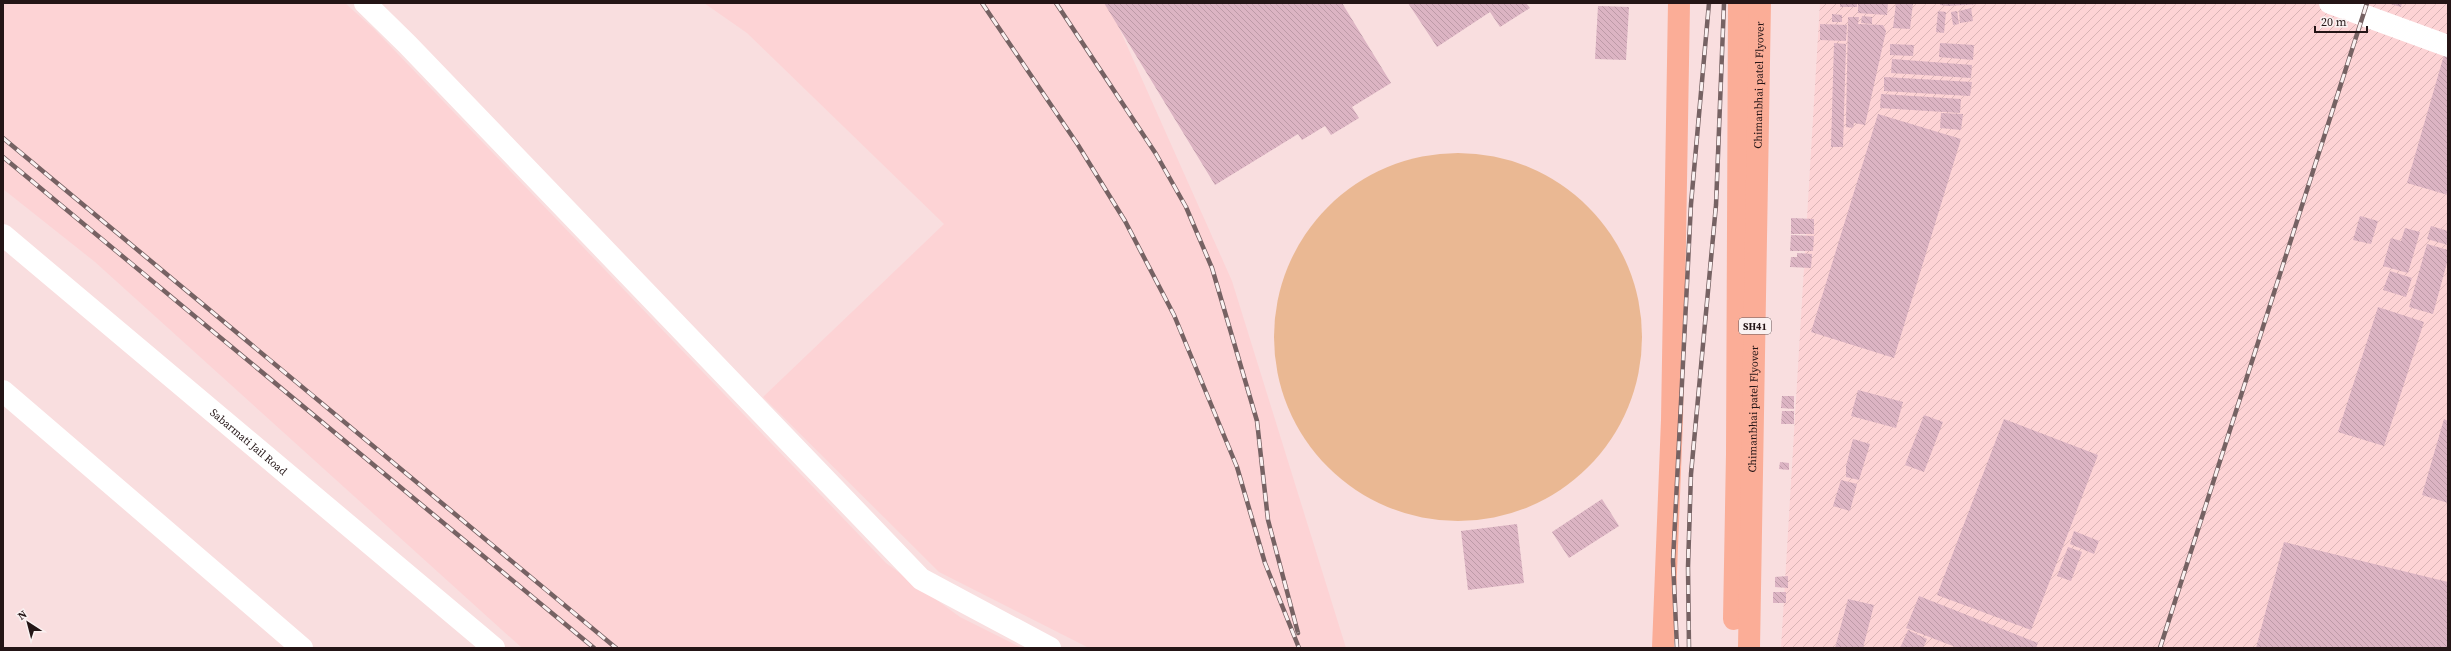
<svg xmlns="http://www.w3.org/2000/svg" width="2451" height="651" font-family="'Source Serif 4',serif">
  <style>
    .built { fill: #fdd3d5 }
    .industrial { fill: url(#industrial-furrows) }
    .green { fill: #eab893 }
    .building { fill: url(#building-back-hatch) }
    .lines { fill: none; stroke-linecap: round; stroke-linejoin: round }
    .minor { stroke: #fff; stroke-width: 22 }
    .major { stroke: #fbad97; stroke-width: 22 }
    .rail-casing { stroke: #766263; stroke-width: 4.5 }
    .rail { stroke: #faf1f1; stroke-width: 3; stroke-dasharray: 9; stroke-linecap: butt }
    .labels { text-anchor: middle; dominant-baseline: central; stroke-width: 3; stroke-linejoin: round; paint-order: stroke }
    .shield { fill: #faf1f1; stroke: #645758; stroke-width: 1 }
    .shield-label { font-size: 10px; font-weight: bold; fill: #241516 }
    .street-label { font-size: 11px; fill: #241516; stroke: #faf1f1 }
  </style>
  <defs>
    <pattern id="industrial-furrows" width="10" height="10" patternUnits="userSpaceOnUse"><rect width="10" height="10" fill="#fdd3d5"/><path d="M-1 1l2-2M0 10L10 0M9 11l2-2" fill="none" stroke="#d9b4b6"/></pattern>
    <pattern id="building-back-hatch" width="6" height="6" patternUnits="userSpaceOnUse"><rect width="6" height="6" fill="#dcb4c3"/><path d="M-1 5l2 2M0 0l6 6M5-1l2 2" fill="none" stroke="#bd9aa7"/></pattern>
  </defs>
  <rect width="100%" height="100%" fill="#f9dedf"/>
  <!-- built -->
  <g class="built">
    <path d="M 3,3 L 345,3 L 374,29 L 886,563 L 960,617 L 1022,648 L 522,648 L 95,262 L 3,189 Z"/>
    <path d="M 704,3 L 1108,3 L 1232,281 L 1346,648 L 1089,648 L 939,572 L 763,397 L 944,224 L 747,33 Z"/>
  </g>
  <!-- industrial -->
  <path class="industrial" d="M 1820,3 L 2448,3 L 2448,648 L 1781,648 Z"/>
  <!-- green -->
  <circle class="green" cx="1458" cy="337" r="184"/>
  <!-- building -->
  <g class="building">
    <path d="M 1104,3 L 1342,3 L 1391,83 L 1352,107 L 1359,118 L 1331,135 L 1325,126 L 1302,140 L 1298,134 L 1215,185 Z"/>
    <path d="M 1408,3 L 1526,3 L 1530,8 L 1500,27 L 1490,12 L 1437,47 Z"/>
    <rect x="1840" y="3" width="17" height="4"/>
    <path d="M 1858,3 L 1888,3 L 1887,15 L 1858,13 Z"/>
    <path d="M 1896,3 L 1913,3 L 1910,29 L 1893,28 Z"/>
    <path d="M 1940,3 L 1979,3 L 1979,4 L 1948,6 L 1940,5 Z"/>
    <path d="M 2387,3 L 2402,3 L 2401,7 Z"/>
    <path d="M 1598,6 L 1629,7 L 1626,60 L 1595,59 Z"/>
    <path d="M 1971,8 L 1973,21 L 1960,23 L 1959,11 Z"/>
    <path d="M 1938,11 L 1946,12 L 1944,33 L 1936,32 Z"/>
    <path d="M 1957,11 L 1959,24 L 1953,25 L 1951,12 Z"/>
    <path d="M 1832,14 L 1842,15 L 1842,22 L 1832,22 Z"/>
    <path d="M 1862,16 L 1872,17 L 1872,24 L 1861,23 Z"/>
    <path d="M 1848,17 L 1859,17 L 1858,24 L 1883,25 L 1886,31 L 1865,125 L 1854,123 L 1853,128 L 1846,127 Z"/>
    <path d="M 1820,24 L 1847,25 L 1846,41 L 1820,40 Z"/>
    <path d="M 1834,43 L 1846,44 L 1843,147 L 1831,147 Z"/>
    <path d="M 1940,43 L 1974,45 L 1973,60 L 1939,57 Z"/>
    <path d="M 1890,44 L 1914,45 L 1913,56 L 1890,55 Z"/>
    <path d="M 2444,55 L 2448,56 L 2448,195 L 2407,183 Z"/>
    <path d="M 1892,59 L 1972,65 L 1971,78 L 1891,73 Z"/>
    <path d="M 1884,77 L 1972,82 L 1970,96 L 1884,91 Z"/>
    <path d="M 1881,94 L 1961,99 L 1960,113 L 1880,108 Z"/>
    <path d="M 1941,113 L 1963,114 L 1961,130 L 1940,128 Z"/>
    <path d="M 1878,114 L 1961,139 L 1894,358 L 1811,332 Z"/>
    <path d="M 2360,216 L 2378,221 L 2371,244 L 2353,240 Z"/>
    <path d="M 1791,218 L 1814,219 L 1814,234 L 1791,234 Z"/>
    <path d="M 2431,226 L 2448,231 L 2448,245 L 2427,239 Z"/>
    <path d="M 2405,228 L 2420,232 L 2408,273 L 2383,266 L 2391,238 L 2401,241 Z"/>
    <path d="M 1791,235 L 1814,236 L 1813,251 L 1790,251 Z"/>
    <path d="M 2427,244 L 2448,250 L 2448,259 L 2433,314 L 2409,307 Z"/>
    <path d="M 1797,253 L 1812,254 L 1811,268 L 1790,267 L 1791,257 L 1797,257 Z"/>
    <path d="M 2390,271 L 2412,278 L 2406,297 L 2383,290 Z"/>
    <path d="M 2378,307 L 2424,322 L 2384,446 L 2338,432 Z"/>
    <path d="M 1858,390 L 1903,402 L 1896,428 L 1851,416 Z"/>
    <path d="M 1782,396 L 1794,396 L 1794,409 L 1781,408 Z"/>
    <path d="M 1782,411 L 1794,411 L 1794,424 L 1781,424 Z"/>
    <path d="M 1924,415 L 1943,422 L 1924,472 L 1905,465 Z"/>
    <path d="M 2004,419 L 2098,455 L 2031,630 L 1937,595 Z"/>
    <path d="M 2444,419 L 2448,421 L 2448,503 L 2422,495 Z"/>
    <path d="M 1853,439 L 1870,444 L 1859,480 L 1846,477 L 1846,466 Z"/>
    <path d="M 1780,462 L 1789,463 L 1789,470 L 1779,469 Z"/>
    <path d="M 1841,480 L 1857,484 L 1850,511 L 1833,506 Z"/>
    <path d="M 1602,499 L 1619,526 L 1569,558 L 1552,532 Z"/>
    <path d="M 1517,524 L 1524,583 L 1468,590 L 1461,531 Z"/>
    <path d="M 2074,531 L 2099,541 L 2094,554 L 2070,544 Z"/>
    <path d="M 2284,542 L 2448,582 L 2448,648 L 2256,648 Z"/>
    <path d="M 2068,547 L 2082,552 L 2071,581 L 2057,576 Z"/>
    <path d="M 1788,576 L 1788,588 L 1775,587 L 1775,577 Z"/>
    <rect x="1773" y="592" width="13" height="11"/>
    <path d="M 1919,596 L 2038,643 L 2036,648 L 1958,648 L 1906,628 Z"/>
    <path d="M 1848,599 L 1874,605 L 1863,648 L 1835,648 Z"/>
    <path d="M 1908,630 L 1927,639 L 1923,648 L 1900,648 Z"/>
  </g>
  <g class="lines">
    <!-- minor -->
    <g class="minor">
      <path d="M 365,3 L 407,44 L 921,579 L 1050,648"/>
      <path d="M 2330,3 L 2448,46"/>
      <path id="s1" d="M 3,235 L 494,648"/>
      <path d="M 3,391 L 302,648"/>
    </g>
    <!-- major -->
    <g class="major">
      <path d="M 1734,619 L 1737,454 L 1739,3"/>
      <path d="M 1663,648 L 1672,420 L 1679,3"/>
      <path id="s2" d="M 1749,648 L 1760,3"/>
    </g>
    <defs>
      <g id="rail">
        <path d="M 982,3 L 1078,145 L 1125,221 L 1174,315 L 1237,467 L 1265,563 L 1299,648"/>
        <path d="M 1056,3 L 1156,154 L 1186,207 L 1212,268 L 1257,421 L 1268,520 L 1298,633"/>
        <path d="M 3,138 L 616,648"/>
        <path d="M 3,157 L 594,648"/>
        <path d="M 1677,648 L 1673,561 L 1691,204 L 1709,3"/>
        <path d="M 1689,648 L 1688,567 L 1691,474 L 1716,205 L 1724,3"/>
        <path d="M 2160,648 L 2367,3"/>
      </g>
    </defs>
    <!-- rail casing -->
    <use href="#rail" class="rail-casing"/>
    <!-- rail -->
    <use href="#rail" class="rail"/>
  </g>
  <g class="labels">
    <!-- shield labels -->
    <rect class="shield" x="1739" y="318" width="32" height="16" rx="3"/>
    <g class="shield-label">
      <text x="1755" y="326">SH41</text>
    </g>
    <!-- street labels -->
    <g class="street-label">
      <text stroke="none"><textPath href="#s2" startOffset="563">Chimanbhai patel Flyover</textPath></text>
      <text stroke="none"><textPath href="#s2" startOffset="239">Chimanbhai patel Flyover</textPath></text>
      <text stroke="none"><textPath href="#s1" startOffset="321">Sabarmati Jail Road</textPath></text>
    </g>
  </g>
  <!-- border -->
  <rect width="2451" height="651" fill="none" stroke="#241516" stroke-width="8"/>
  <!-- north arrow -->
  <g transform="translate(28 623) rotate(324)" stroke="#faf1f1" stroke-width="3" paint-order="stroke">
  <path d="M0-3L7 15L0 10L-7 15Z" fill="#241516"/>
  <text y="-6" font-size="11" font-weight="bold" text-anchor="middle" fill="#241516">N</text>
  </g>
  <!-- scale -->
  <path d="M2315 26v6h52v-6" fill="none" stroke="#241516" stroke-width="2"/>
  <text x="2321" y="26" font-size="12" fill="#241516" stroke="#faf1f1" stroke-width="3" paint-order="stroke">20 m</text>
</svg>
